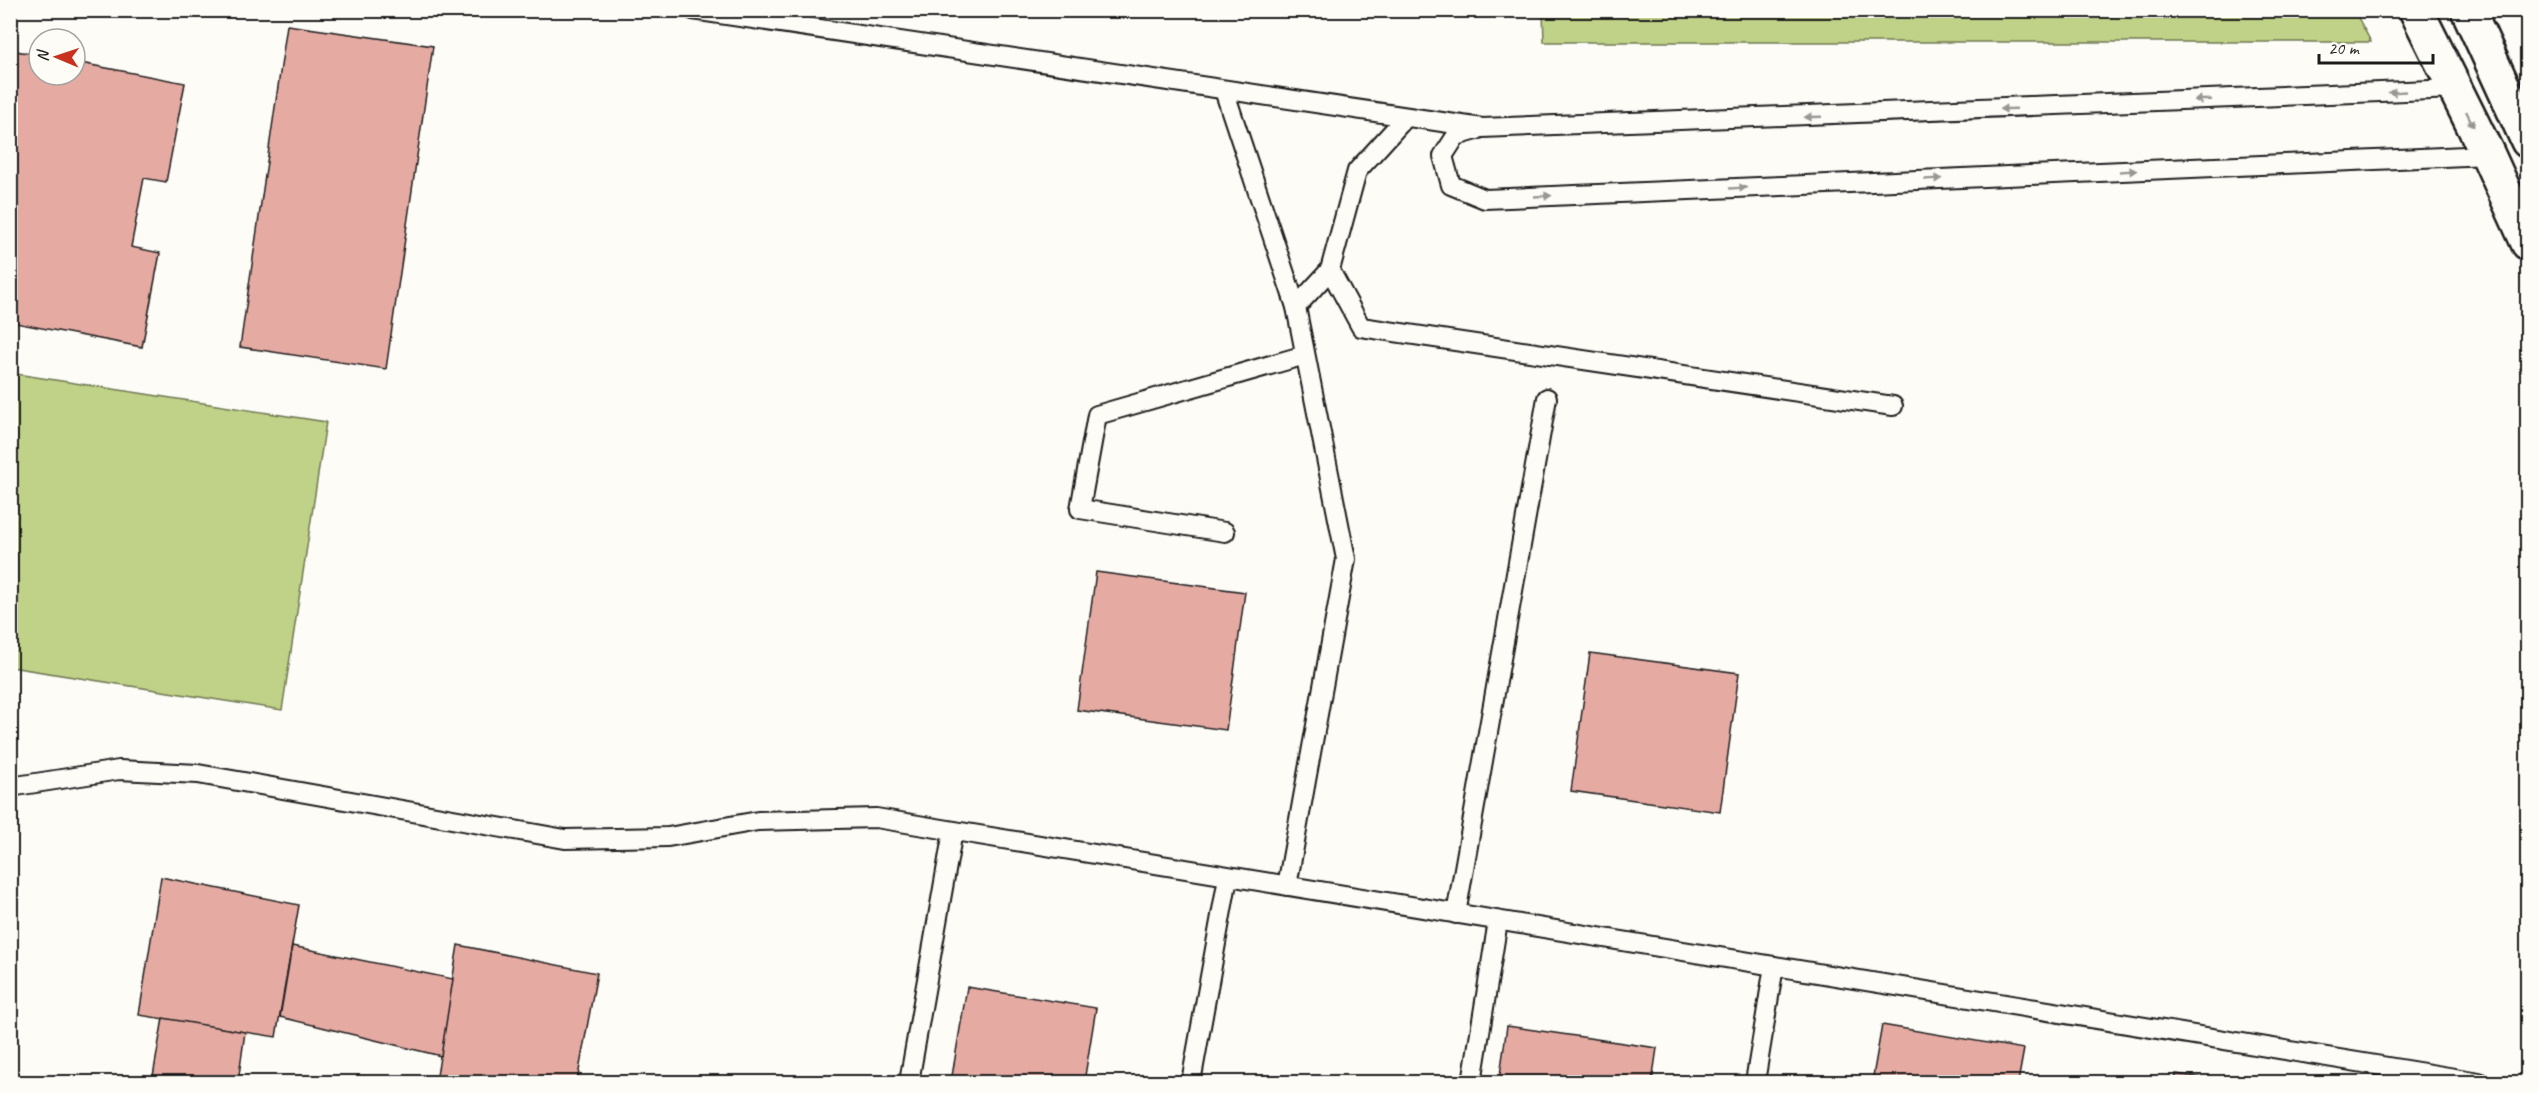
<svg xmlns="http://www.w3.org/2000/svg" width="2538" height="1093" font-family="Caveat,sans-serif">
  <style>
    .green { fill: #c0d287; stroke: #6e7752; stroke-width: 1.5 }
    .building { fill: #e5aba3; stroke: #1c1c1c; stroke-width: 1.5 }
    .lines { fill: none; stroke-linecap: round; stroke-linejoin: round }
    .lane-casing { stroke: #1c1c1c; stroke-width: 22 }
    .secondary-casing { stroke: #1c1c1c; stroke-width: 38 }
    .lane { stroke: #fdfcf7; stroke-width: 18 }
    .secondary { stroke: #fdfcf7; stroke-width: 33 }
    .oneway { fill: #989794 }
  </style>
  <rect width="100%" height="100%" fill="#fdfcf7"/>
  <filter id="ink" filterUnits="userSpaceOnUse"><feTurbulence type="fractalNoise" baseFrequency=".0167" numOctaves="2"/><feDisplacementMap in="SourceGraphic" scale="12" xChannelSelector="R" yChannelSelector="G"/><feConvolveMatrix kernelMatrix="1 2 1 2 8 2 1 2 1" color-interpolation-filters="sRGB"/></filter>
  <g filter="url(#ink)">
    <!-- green -->
    <g class="green">
      <path d="M 2354,10 L 2371,42 L 1544,42 L 1543,11 Z"/>
      <path d="M 10,373 L 326,422 L 282,710 L 11,667 Z"/>
    </g>
    <!-- building -->
    <g class="building">
      <path d="M 287,25 L 433,46 L 386,369 L 240,347 Z"/>
      <path d="M 10,50 L 39,55 L 39,75 L 75,75 L 75,62 L 185,83 L 166,182 L 144,178 L 131,247 L 160,253 L 142,347 L 10,322 Z"/>
      <path d="M 1096,572 L 1245,592 L 1226,730 L 1077,710 Z"/>
      <path d="M 1590,653 L 1739,673 L 1720,812 L 1571,791 Z"/>
      <path d="M 161,877 L 299,905 L 276,1037 L 139,1015 Z"/>
      <path d="M 458,945 L 597,973 L 577,1082 L 436,1082 Z"/>
      <path d="M 292,946 L 453,979 L 441,1056 L 280,1017 Z"/>
      <path d="M 967,987 L 1096,1008 L 1085,1076 L 1114,1082 L 951,1082 Z"/>
      <path d="M 163,1018 L 245,1032 L 238,1082 L 152,1082 Z"/>
      <path d="M 1882,1025 L 2024,1049 L 2018,1082 L 1872,1082 Z"/>
      <path d="M 1507,1026 L 1657,1048 L 1652,1082 L 1499,1082 Z"/>
      <path d="M 2176,1074 L 2232,1082 L 2175,1082 Z"/>
    </g>
    <g class="lines">
      <defs>
        <g id="lane">
          <path d="M 693,10 L 1482,128 L 2456,89"/>
          <path d="M 1224,90 L 1296,307"/>
          <path d="M 1406,117 L 1357,171 L 1330,270 L 1361,327 L 1893,406"/>
          <path d="M 1477,130 L 1456,136 L 1443,156 L 1451,185 L 1485,199 L 2488,155"/>
          <path d="M 1225,532 L 1080,509 L 1097,415 L 1305,355"/>
          <path d="M 10,787 L 119,770 L 198,774 L 565,839 L 668,837 L 758,821 L 876,818 L 2479,1082"/>
          <path d="M 1287,886 L 1346,559 L 1296,307 L 1330,270"/>
          <path d="M 1456,914 L 1547,398"/>
          <path d="M 909,1082 L 953,831"/>
          <path d="M 1191,1082 L 1228,877"/>
          <path d="M 1472,1082 L 1498,921"/>
          <path d="M 1755,1082 L 1774,966"/>
        </g>
        <g id="secondary">
          <path d="M 2416,10 L 2488,155 L 2528,243"/>
          <path d="M 2468,10 L 2528,141"/>
        </g>
      </defs>
      <!-- lane casing -->
      <use href="#lane" class="lane-casing"/>
      <!-- secondary casing -->
      <use href="#secondary" class="secondary-casing"/>
      <!-- lane -->
      <use href="#lane" class="lane"/>
      <!-- secondary -->
      <use href="#secondary" class="secondary"/>
    </g>
    <!-- one-way arrows -->
    <defs><path id="oneway-solid" d="M-6-.8H1V-3.2L6.5 0L1 3.2V.8H-6Z" transform="scale(1.5)"/></defs>
    <g class="oneway">
      <use href="#oneway-solid" transform="translate(2397 92) rotate(177)"/>
      <use href="#oneway-solid" transform="translate(2203 100) rotate(178)"/>
      <use href="#oneway-solid" transform="translate(2008 109) rotate(178)"/>
      <use href="#oneway-solid" transform="translate(1813 117) rotate(178)"/>
      <use href="#oneway-solid" transform="translate(2470 119) rotate(64)"/>
      <use href="#oneway-solid" transform="translate(2128 171) rotate(-3)"/>
      <use href="#oneway-solid" transform="translate(1933 179) rotate(-3)"/>
      <use href="#oneway-solid" transform="translate(1738 188) rotate(-3)"/>
      <use href="#oneway-solid" transform="translate(1543 196) rotate(-3)"/>
    </g>
  </g>
  <!-- margin -->
  <rect width="2538" height="1093" fill="none" stroke="#fdfcf7" stroke-width="36"/>
  <rect x="18" y="18" width="2502" height="1057" fill="none" stroke="#1c1c1c" stroke-width="2" filter="url(#ink)"/>
  <!-- north arrow -->
  <g transform="translate(57 57) rotate(272)"><circle r="28" fill="#fdfcf7" stroke="#a3a29f" stroke-width="1.5"/>
  <path d="M0-4.5L10 22L0 15L-10 22Z" fill="#c8321e"/>
  <text y="-9" font-size="16" font-weight="bold" text-anchor="middle" fill="#1c1c1c">N</text>
  </g>
  <!-- scale -->
  <path d="M2319 54v9h114v-9" fill="none" stroke="#1c1c1c" stroke-width="3"/>
  <text x="2328" y="54" font-size="18" fill="#1c1c1c" stroke="#fdfcf7" stroke-width="4.5" paint-order="stroke">20 m</text>
</svg>
